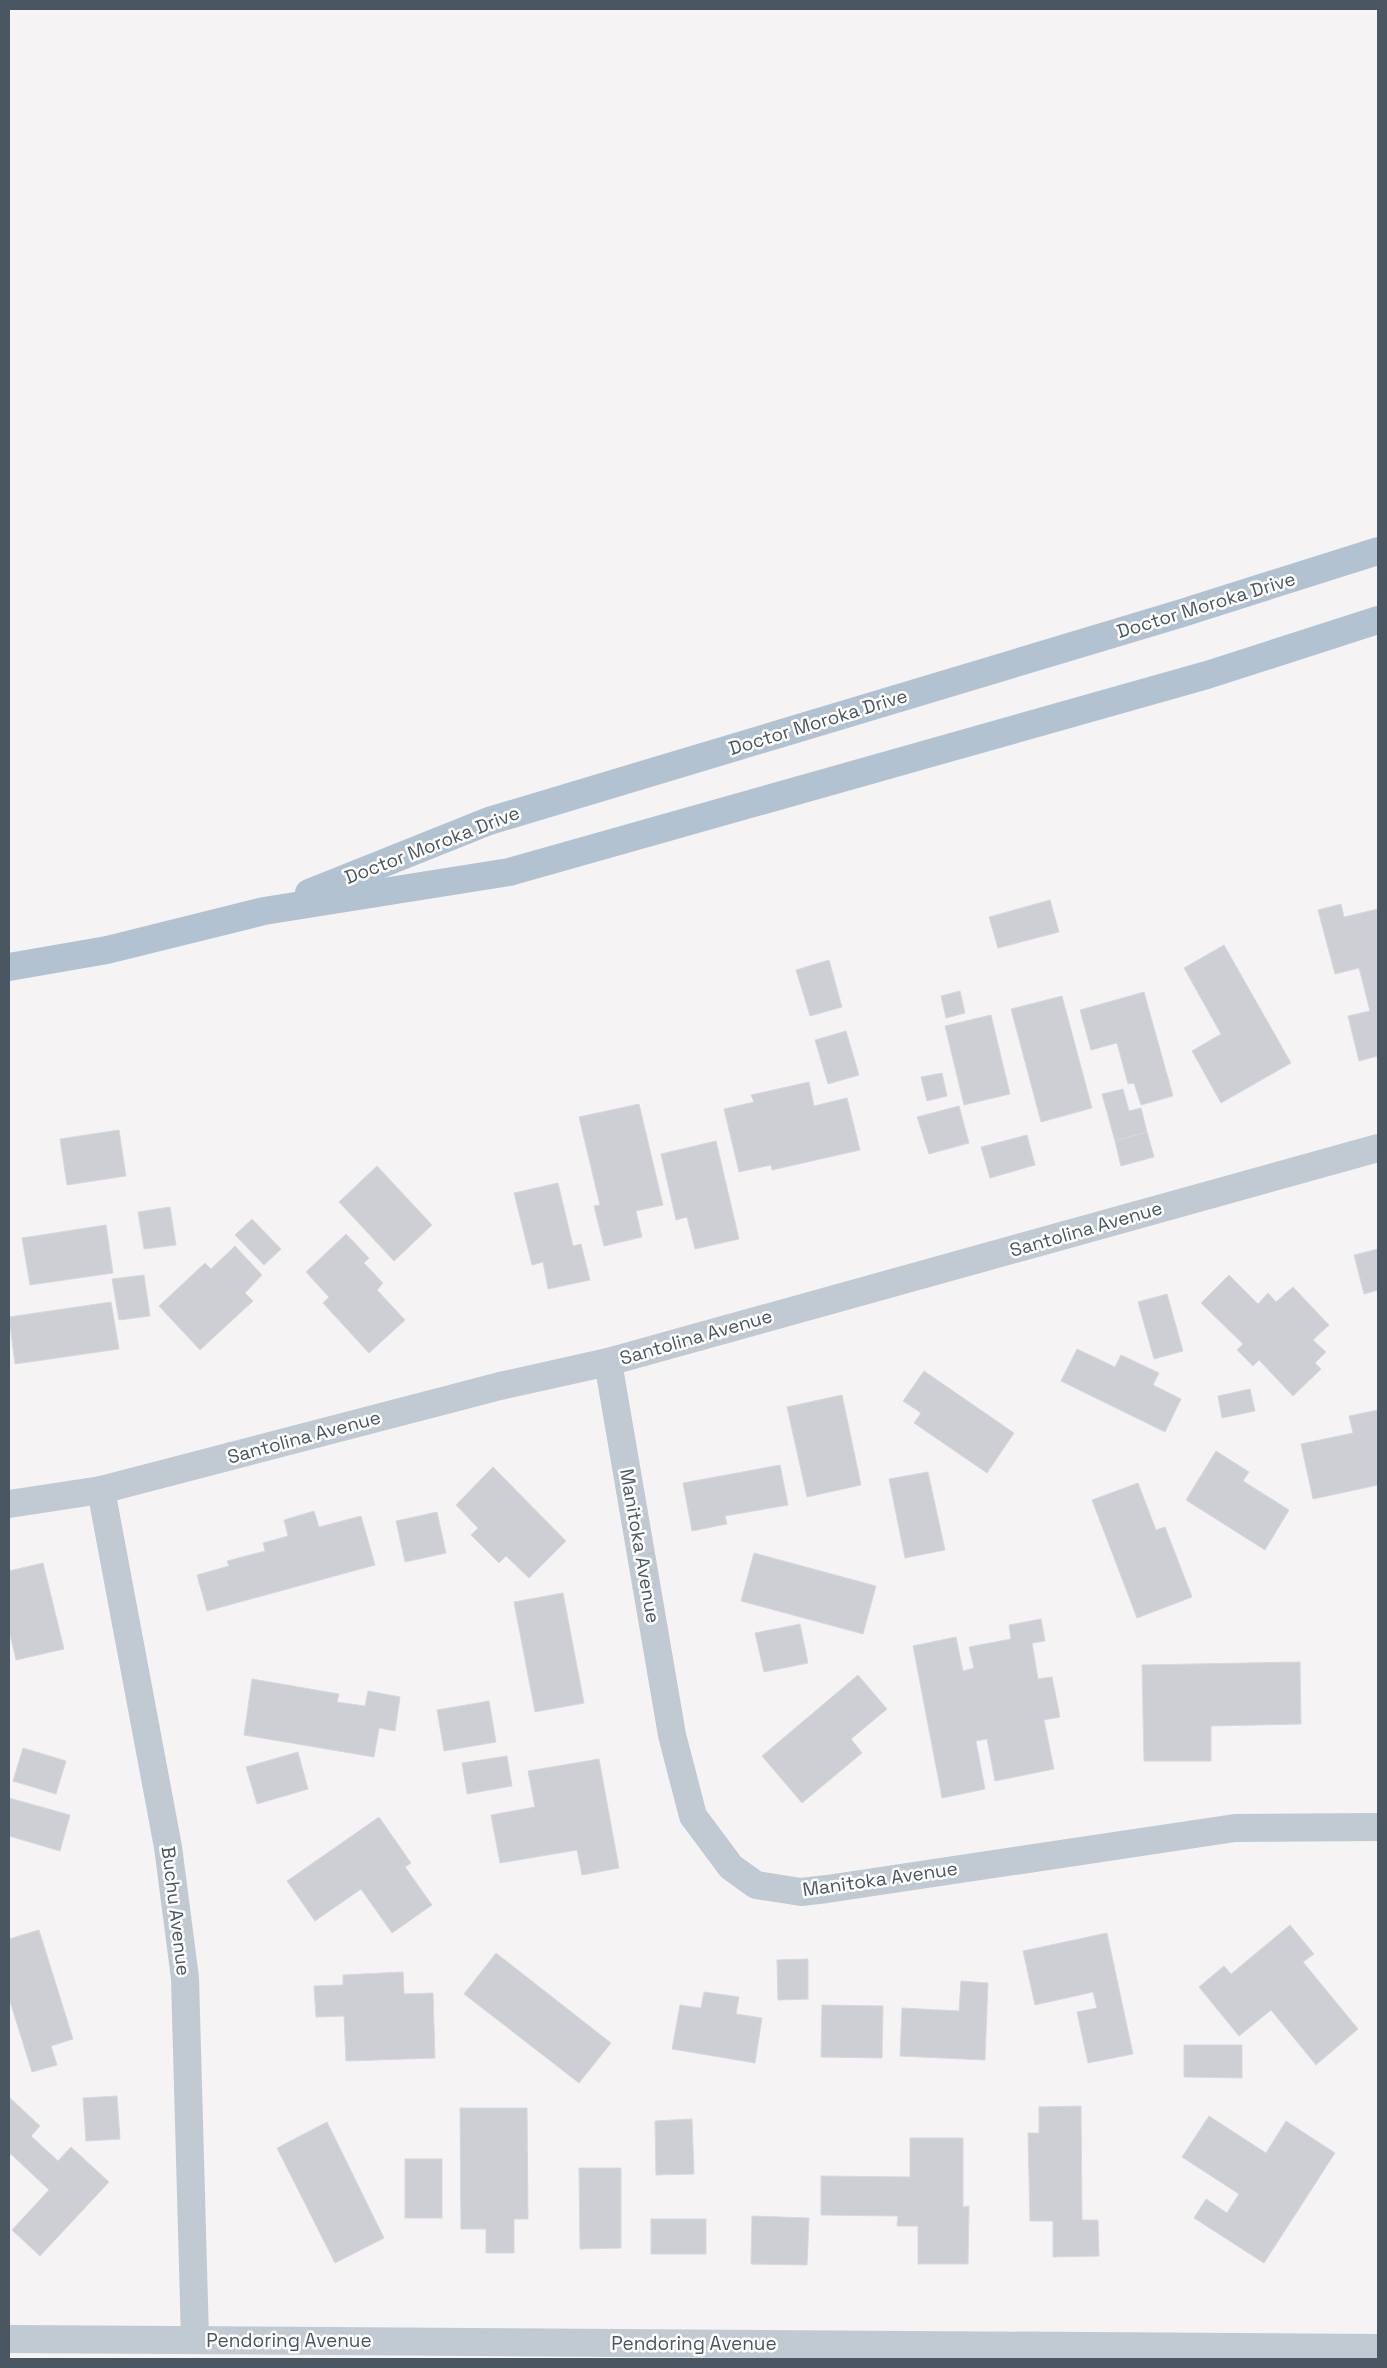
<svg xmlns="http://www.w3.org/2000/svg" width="1387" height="2368" font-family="'Space Grotesk',sans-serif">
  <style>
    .building { fill: #cdcfd5; stroke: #d7d9de }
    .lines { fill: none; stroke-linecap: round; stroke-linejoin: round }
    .minor { stroke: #c1cad2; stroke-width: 28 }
    .major { stroke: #b3c2d1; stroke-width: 28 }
    .labels { text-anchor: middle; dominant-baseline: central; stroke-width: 5; stroke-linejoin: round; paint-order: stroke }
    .street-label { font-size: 19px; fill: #4a5661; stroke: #fff }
  </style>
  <rect width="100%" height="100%" fill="#f5f3f3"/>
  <!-- building -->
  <g class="building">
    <path d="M 1050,900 L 1059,932 L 998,948 L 989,917 Z"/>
    <path d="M 1341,904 L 1344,917 L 1378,909 L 1378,1056 L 1359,1061 L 1348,1016 L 1370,1011 L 1359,968 L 1335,974 L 1318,910 Z"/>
    <path d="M 1224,945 L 1291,1063 L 1221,1103 L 1192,1051 L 1221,1034 L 1184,968 Z"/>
    <path d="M 829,960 L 842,1007 L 810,1016 L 796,970 Z"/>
    <path d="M 960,991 L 965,1013 L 946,1018 L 941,996 Z"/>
    <path d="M 1144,992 L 1173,1096 L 1141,1105 L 1134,1083 L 1128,1084 L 1117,1043 L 1091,1050 L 1080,1010 Z"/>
    <path d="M 1062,996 L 1092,1108 L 1041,1122 L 1011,1009 Z"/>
    <path d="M 991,1015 L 1010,1094 L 964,1105 L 945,1026 Z"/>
    <path d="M 846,1031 L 859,1075 L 828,1084 L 815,1040 Z"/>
    <path d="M 942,1073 L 947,1096 L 927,1101 L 921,1077 Z"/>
    <path d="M 809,1082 L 814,1106 L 847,1098 L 860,1150 L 772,1170 L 771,1165 L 739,1172 L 724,1109 L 754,1102 L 751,1095 Z"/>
    <path d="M 1123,1089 L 1129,1111 L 1141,1108 L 1147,1132 L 1115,1141 L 1102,1094 Z"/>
    <path d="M 639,1104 L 663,1205 L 636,1211 L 642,1237 L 604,1246 L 594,1206 L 600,1205 L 579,1117 Z"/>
    <path d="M 959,1106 L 969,1143 L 929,1154 L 917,1117 Z"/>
    <path d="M 119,1130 L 126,1176 L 67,1185 L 60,1139 Z"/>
    <path d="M 1147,1132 L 1154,1157 L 1121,1166 L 1115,1141 Z"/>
    <path d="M 1027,1135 L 1035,1165 L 990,1178 L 981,1147 Z"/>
    <path d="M 716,1141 L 739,1239 L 695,1249 L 687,1217 L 676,1220 L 661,1154 Z"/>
    <path d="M 377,1166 L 432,1225 L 394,1261 L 339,1202 Z"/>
    <path d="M 558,1183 L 573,1246 L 581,1244 L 590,1280 L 548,1289 L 543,1262 L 532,1265 L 514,1193 Z"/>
    <path d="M 170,1207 L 176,1245 L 144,1249 L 138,1212 Z"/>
    <path d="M 252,1219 L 281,1249 L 264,1265 L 235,1235 Z"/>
    <path d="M 106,1225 L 113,1273 L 30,1285 L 22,1238 Z"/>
    <path d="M 346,1234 L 369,1258 L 364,1263 L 383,1283 L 377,1290 L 405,1320 L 369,1353 L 323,1303 L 329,1297 L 306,1272 Z"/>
    <path d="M 235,1246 L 262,1275 L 245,1293 L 253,1301 L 200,1350 L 159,1306 L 205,1263 L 211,1269 Z"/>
    <path d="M 1378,1249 L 1378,1290 L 1364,1294 L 1354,1255 Z"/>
    <path d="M 144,1275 L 150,1316 L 119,1320 L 112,1279 Z"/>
    <path d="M 1229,1275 L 1258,1304 L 1268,1293 L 1276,1302 L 1293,1287 L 1329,1325 L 1313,1340 L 1326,1352 L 1315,1363 L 1321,1369 L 1293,1396 L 1259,1360 L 1253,1366 L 1237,1350 L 1243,1344 L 1201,1303 Z"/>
    <path d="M 1167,1294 L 1183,1351 L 1154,1359 L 1138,1302 Z"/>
    <path d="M 111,1302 L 119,1349 L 15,1364 L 9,1317 Z"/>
    <path d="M 1077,1349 L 1115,1367 L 1121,1355 L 1159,1373 L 1153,1385 L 1181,1399 L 1165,1432 L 1061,1381 Z"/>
    <path d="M 924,1371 L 1014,1433 L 987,1473 L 914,1423 L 921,1413 L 903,1401 Z"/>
    <path d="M 1250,1389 L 1255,1411 L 1222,1418 L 1218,1396 Z"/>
    <path d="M 842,1395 L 861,1485 L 807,1497 L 787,1407 Z"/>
    <path d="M 1378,1410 L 1378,1485 L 1313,1499 L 1301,1444 L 1353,1433 L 1349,1416 Z"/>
    <path d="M 1216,1451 L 1249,1472 L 1243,1481 L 1289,1510 L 1265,1550 L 1186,1500 Z"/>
    <path d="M 780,1465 L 788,1505 L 725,1516 L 727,1524 L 692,1531 L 683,1483 Z"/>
    <path d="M 493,1467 L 566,1541 L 529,1578 L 506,1556 L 499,1563 L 471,1535 L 478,1528 L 456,1505 Z"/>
    <path d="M 928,1472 L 945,1550 L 905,1558 L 889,1479 Z"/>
    <path d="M 1138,1483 L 1156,1530 L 1165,1527 L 1192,1597 L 1137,1618 L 1092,1500 Z"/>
    <path d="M 314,1511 L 319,1527 L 361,1516 L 375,1565 L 207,1611 L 197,1575 L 229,1566 L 227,1561 L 265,1551 L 263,1543 L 288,1536 L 284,1520 Z"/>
    <path d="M 437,1512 L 446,1553 L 405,1562 L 396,1521 Z"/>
    <path d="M 754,1553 L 876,1586 L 863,1634 L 741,1601 Z"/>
    <path d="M 43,1563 L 64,1649 L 16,1660 L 9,1630 L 9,1571 Z"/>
    <path d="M 563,1593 L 584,1703 L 535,1712 L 514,1602 Z"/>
    <path d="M 1041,1619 L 1045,1641 L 1032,1643 L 1038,1679 L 1052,1677 L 1060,1717 L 1044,1720 L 1054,1769 L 995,1781 L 987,1739 L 976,1741 L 985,1789 L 942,1798 L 913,1646 L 956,1637 L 963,1671 L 974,1668 L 969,1647 L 1011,1639 L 1009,1625 Z"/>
    <path d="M 800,1624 L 808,1663 L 764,1672 L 755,1633 Z"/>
    <path d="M 1300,1662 L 1301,1724 L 1211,1726 L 1211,1761 L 1144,1761 L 1142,1665 Z"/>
    <path d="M 858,1675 L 887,1709 L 851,1739 L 862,1753 L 802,1803 L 762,1756 Z"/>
    <path d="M 252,1679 L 339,1694 L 337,1702 L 365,1706 L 368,1691 L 400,1697 L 395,1731 L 379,1728 L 374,1757 L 244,1735 Z"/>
    <path d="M 489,1701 L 496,1742 L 444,1751 L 437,1710 Z"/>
    <path d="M 23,1748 L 66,1761 L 56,1794 L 13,1781 Z"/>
    <path d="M 298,1752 L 308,1789 L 257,1804 L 246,1767 Z"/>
    <path d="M 507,1756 L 512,1786 L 467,1794 L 462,1763 Z"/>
    <path d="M 599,1759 L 619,1868 L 582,1875 L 577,1850 L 500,1863 L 491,1815 L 535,1807 L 528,1771 Z"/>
    <path d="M 9,1798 L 70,1815 L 60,1851 L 9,1836 Z"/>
    <path d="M 379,1817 L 411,1863 L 405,1867 L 432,1905 L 392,1933 L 361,1889 L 315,1921 L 287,1881 Z"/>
    <path d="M 1290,1925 L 1314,1954 L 1303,1962 L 1358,2029 L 1316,2065 L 1271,2010 L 1239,2036 L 1199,1987 L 1224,1966 L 1231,1974 Z"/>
    <path d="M 39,1930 L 73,2039 L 51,2046 L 57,2065 L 32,2072 L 9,1998 L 9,1939 Z"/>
    <path d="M 1107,1933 L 1133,2054 L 1088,2063 L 1077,2012 L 1097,2008 L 1093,1992 L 1035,2005 L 1023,1951 Z"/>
    <path d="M 496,1953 L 611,2043 L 579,2083 L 464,1994 Z"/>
    <path d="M 808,1959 L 808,1999 L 778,2000 L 777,1960 Z"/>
    <path d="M 403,1972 L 404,1994 L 433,1993 L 435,2058 L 346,2061 L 344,2016 L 316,2017 L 314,1986 L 343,1985 L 343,1975 Z"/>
    <path d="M 961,1981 L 988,1983 L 985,2060 L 900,2056 L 902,2008 L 959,2011 Z"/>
    <path d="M 704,1992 L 739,1997 L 736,2014 L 762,2018 L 755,2063 L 672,2049 L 680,2005 L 701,2008 Z"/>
    <path d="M 822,2005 L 883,2006 L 882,2058 L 821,2057 Z"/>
    <path d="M 1184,2045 L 1242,2045 L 1242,2078 L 1184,2077 Z"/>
    <path d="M 117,2096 L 120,2139 L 86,2141 L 83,2098 Z"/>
    <path d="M 9,2097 L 40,2126 L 31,2136 L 58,2161 L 71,2147 L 109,2182 L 40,2256 L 12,2230 L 49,2190 L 11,2154 L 9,2157 Z"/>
    <path d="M 1081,2106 L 1082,2220 L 1098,2220 L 1099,2256 L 1053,2257 L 1053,2221 L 1030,2221 L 1028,2133 L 1039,2133 L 1039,2107 Z"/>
    <path d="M 460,2108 L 527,2108 L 528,2219 L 514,2219 L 514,2253 L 486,2253 L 486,2229 L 461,2229 Z"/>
    <path d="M 1209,2116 L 1266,2153 L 1286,2121 L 1335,2153 L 1264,2263 L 1194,2218 L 1206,2199 L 1227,2213 L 1239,2194 L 1182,2157 Z"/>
    <path d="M 692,2119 L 694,2174 L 656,2175 L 655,2121 Z"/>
    <path d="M 327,2122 L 384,2238 L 335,2263 L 277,2148 Z"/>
    <path d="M 910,2138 L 963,2138 L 963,2207 L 969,2206 L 968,2264 L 918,2264 L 918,2226 L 897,2226 L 898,2216 L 821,2215 L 821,2176 L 910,2177 Z"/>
    <rect x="405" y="2159" width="37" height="59"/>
    <path d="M 579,2168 L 621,2168 L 621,2248 L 580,2249 Z"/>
    <path d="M 752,2216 L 809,2218 L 807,2265 L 751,2264 Z"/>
    <rect x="651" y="2219" width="55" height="35"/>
  </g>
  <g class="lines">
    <!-- minor -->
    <g class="minor">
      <path d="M 608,1362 L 672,1735 L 693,1816 L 731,1867 L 756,1885 L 801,1892 L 827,1889 L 1235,1828 L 1378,1827"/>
      <path d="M 101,1490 L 168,1847 L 185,1978 L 195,2339"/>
      <path d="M 9,1504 L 101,1490 L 500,1386 L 608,1362 L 1378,1148"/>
      <path d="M 9,2339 L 1378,2348"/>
    </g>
    <!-- major -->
    <g class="major">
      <path d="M 309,893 L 489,821 L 1179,614 L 1378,551"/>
      <path d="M 9,967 L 107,950 L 264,911 L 509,872 L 1207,675 L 1378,620"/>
    </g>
  </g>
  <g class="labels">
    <!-- street labels -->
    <g class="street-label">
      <text transform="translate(1206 605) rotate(-17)">Doctor Moroka Drive</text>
      <text transform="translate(818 722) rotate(-17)">Doctor Moroka Drive</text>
      <text transform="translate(432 845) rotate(-21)">Doctor Moroka Drive</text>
      <text transform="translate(1086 1229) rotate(-16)">Santolina Avenue</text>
      <text transform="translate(696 1337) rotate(-16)">Santolina Avenue</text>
      <text transform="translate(304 1437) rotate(-15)">Santolina Avenue</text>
      <text transform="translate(640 1546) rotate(80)">Manitoka Avenue</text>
      <text transform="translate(880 1879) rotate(-8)">Manitoka Avenue</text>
      <text transform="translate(176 1911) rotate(83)">Buchu Avenue</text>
      <text x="289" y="2340">Pendoring Avenue</text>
      <text x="694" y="2343">Pendoring Avenue</text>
    </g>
  </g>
  <!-- border -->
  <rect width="1387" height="2368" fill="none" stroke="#4a5661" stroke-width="20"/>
</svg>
